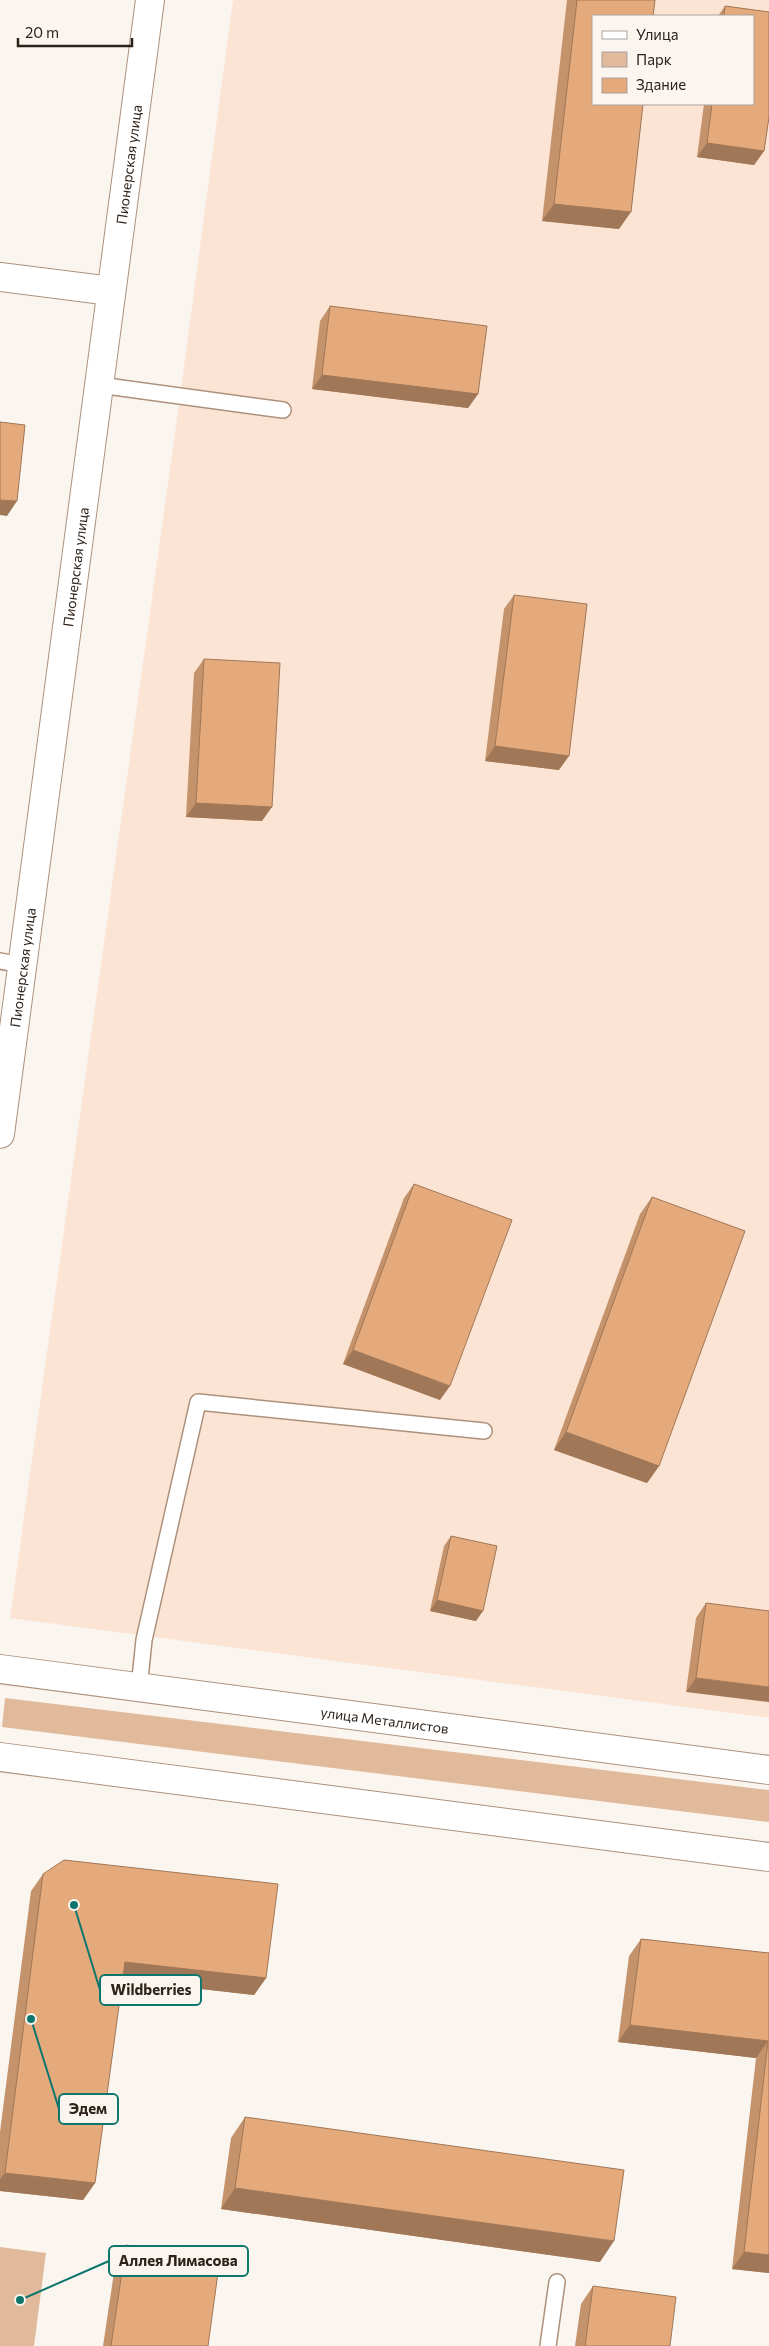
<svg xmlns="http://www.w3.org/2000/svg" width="769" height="2346" font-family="Commissioner,sans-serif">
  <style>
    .built { fill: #fbe4d4; fill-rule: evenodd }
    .green { fill: #e1ba9c }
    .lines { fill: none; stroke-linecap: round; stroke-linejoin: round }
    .lane-casing { stroke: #ad917c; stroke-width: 18 }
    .street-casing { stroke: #ad917c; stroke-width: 30 }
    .secondary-casing { stroke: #ad917c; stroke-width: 30 }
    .lane { stroke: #fff; stroke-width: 15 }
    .street { stroke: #fff; stroke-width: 28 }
    .secondary { stroke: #fff; stroke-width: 28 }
    .wall { fill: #c4926b }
    .shaded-wall { fill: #a07757 }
    .building { fill: #e4aa7c; stroke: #a07757 }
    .labels { text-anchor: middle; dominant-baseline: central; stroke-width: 5; stroke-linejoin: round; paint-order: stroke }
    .street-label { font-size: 14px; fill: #2e231b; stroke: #fbf5f0 }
    .leader { fill: none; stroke: #0f766e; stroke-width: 2 }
    .callout-dot { fill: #0f766e; stroke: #fbf5f0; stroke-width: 2 }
    .callout { fill: #fbf5f0; stroke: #0f766e; stroke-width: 2 }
    .callout-label { font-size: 15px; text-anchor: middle; font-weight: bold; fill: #2e231b }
  </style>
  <rect width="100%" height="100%" fill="#fbf5f0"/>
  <!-- built -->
  <path class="built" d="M 233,0 L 769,0 L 769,1718 L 10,1618 L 180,397 ZM 593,16 L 753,16 L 753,104 L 593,104 Z"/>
  <!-- green -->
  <g class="green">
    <path d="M 5,1698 L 769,1790 L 769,1822 L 2,1727 Z"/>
    <path d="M 0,2247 L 46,2253 L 34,2346 L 0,2346 Z"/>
  </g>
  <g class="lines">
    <defs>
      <g id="lane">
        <path d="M 99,385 L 283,410"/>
        <path d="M 0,961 L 22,965"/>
        <path d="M 139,1688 L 144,1640 L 198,1402 L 484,1431"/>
        <path d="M 548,2346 L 557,2282"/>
      </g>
      <g id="street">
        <path d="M 0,277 L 111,291"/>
        <path id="s1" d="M 0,1134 L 150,0"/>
      </g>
      <g id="secondary">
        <path id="s2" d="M 0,1669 L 769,1770"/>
        <path d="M 0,1757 L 769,1857"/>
      </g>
    </defs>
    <!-- lane casing -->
    <use href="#lane" class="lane-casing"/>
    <!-- street casing -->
    <use href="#street" class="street-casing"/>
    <!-- secondary casing -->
    <use href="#secondary" class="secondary-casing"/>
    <!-- lane -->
    <use href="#lane" class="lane"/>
    <!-- street -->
    <use href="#street" class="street"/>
    <!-- secondary -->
    <use href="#secondary" class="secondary"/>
  </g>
  <!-- wall -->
  <g class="wall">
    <path d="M 567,0 L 655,0 L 619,229 L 542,221 Z"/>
    <path d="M 725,6 L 769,12 L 769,117 L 764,151 L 754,165 L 697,157 L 704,104 L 753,104 L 753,16 L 718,16 Z"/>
    <path d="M 330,306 L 478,394 L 468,408 L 312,389 L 320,321 Z"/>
    <path d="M 514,595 L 559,770 L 485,761 L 504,609 Z"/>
    <path d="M 204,659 L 262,821 L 186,817 L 194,673 Z"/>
    <path d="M 414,1184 L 440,1400 L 343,1364 L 404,1198 Z"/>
    <path d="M 652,1197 L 659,1466 L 647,1483 L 554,1450 L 640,1214 Z"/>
    <path d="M 451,1536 L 476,1621 L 430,1611 L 444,1546 Z"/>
    <path d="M 706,1603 L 769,1611 L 686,1692 L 696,1618 Z"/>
    <path d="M 43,1874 L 266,1978 L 254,1995 L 122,1980 L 95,2183 L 83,2200 L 0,2191 L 0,2132 L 31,1891 Z"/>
    <path d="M 641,1939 L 769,1953 L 769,2273 L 732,2269 L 756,2058 L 618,2042 L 629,1956 Z"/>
    <path d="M 245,2117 L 600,2262 L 221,2209 L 231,2138 Z"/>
    <path d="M 126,2245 L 208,2346 L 103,2346 L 116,2259 Z"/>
    <path d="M 593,2286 L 670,2346 L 575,2346 L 581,2304 Z"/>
  </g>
  <!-- shaded-wall -->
  <g class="shaded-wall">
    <path d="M 707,143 L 764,151 L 754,165 L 697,157 Z"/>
    <path d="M 554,204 L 631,212 L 619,229 L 542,221 Z"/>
    <path d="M 322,375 L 478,394 L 468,408 L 312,389 Z"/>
    <path d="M 0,500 L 17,501 L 7,516 L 0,515 Z"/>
    <path d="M 495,746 L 569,756 L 559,770 L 485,761 Z"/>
    <path d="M 196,803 L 272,807 L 262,821 L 186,817 Z"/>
    <path d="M 353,1350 L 450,1386 L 440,1400 L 343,1364 Z"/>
    <path d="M 566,1432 L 659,1466 L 647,1483 L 554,1450 Z"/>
    <path d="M 437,1600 L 483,1611 L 476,1621 L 430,1611 Z"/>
    <path d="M 696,1678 L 769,1687 L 769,1702 L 686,1692 Z"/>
    <path d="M 125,1962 L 266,1978 L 254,1995 L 113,1979 Z"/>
    <path d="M 630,2025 L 768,2041 L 756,2058 L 618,2042 Z"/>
    <path d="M 5,2173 L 95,2183 L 83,2200 L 0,2191 L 0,2179 Z"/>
    <path d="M 235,2188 L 614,2241 L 600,2262 L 221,2209 Z"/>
    <path d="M 744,2252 L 769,2255 L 769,2273 L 732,2269 Z"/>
  </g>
  <!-- building -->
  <g class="building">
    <path d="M 577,0 L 655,0 L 653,16 L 593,16 L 593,104 L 643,104 L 631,212 L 554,204 Z"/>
    <path d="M 725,6 L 769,12 L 769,117 L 764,151 L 707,143 L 712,104 L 753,104 L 753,16 L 724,16 Z"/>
    <path d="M 330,306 L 487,326 L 478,394 L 322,375 Z"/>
    <path d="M 0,422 L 25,425 L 17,501 L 0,500 Z"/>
    <path d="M 514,595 L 587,604 L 569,756 L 495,746 Z"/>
    <path d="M 204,659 L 280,663 L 272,807 L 196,803 Z"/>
    <path d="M 414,1184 L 512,1220 L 450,1386 L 353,1350 Z"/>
    <path d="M 652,1197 L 745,1231 L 659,1466 L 566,1432 Z"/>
    <path d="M 451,1536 L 497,1546 L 483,1611 L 437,1600 Z"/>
    <path d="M 706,1603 L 769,1611 L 769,1687 L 696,1678 Z"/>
    <path d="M 64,1860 L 278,1884 L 266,1978 L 125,1962 L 95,2183 L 5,2173 L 43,1874 Z"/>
    <path d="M 641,1939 L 769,1953 L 769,2255 L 744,2252 L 768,2041 L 630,2025 Z"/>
    <path d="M 245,2117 L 624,2170 L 614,2241 L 235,2188 Z"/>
    <path d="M 126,2245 L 220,2258 L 208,2346 L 111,2346 Z"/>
    <path d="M 593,2286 L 676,2297 L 670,2346 L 585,2346 Z"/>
  </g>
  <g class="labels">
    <!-- street labels -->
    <g class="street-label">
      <text stroke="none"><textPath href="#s1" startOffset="978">Пионерская улица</textPath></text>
      <text stroke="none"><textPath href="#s1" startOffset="572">Пионерская улица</textPath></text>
      <text stroke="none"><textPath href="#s1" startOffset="168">Пионерская улица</textPath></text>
      <text stroke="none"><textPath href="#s2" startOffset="388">улица Металлистов</textPath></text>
    </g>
  </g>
  <!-- callouts -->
  <path class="leader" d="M74 1905L100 1990M31 2019L59 2109M20 2300L109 2261"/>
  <g class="callout-dot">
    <circle cx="74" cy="1905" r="5"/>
    <circle cx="31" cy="2019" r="5"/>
    <circle cx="20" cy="2300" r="5"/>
  </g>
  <g class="callout">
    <rect x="100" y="1975" width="101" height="30" rx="5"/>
    <rect x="59" y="2094" width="59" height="30" rx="5"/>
    <rect x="109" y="2246" width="139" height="30" rx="5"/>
  </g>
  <g class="callout-label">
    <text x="151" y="1995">Wildberries</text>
    <text x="88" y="2114">Эдем</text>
    <text x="178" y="2266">Аллея Лимасова</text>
  </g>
  <!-- legend -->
  <rect x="592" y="15" width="162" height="90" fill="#fbf5f0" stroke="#a9a19b"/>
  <rect x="602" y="31" width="25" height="8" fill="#ffffff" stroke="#a9a19b"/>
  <text x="636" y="40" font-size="15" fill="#2e231b">Улица</text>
  <rect x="602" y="52" width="25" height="15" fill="#e1ba9c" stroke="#a9a19b"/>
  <text x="636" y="65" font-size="15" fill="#2e231b">Парк</text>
  <rect x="602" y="78" width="25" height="15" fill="#e4aa7c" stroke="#a9a19b"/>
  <text x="636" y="90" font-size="15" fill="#2e231b">Здание</text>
  <!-- scale -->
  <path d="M18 38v8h114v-8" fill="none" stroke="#2e231b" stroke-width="2.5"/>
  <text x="25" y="38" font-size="15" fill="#2e231b" stroke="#fbf5f0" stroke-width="4" paint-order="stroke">20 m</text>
</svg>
